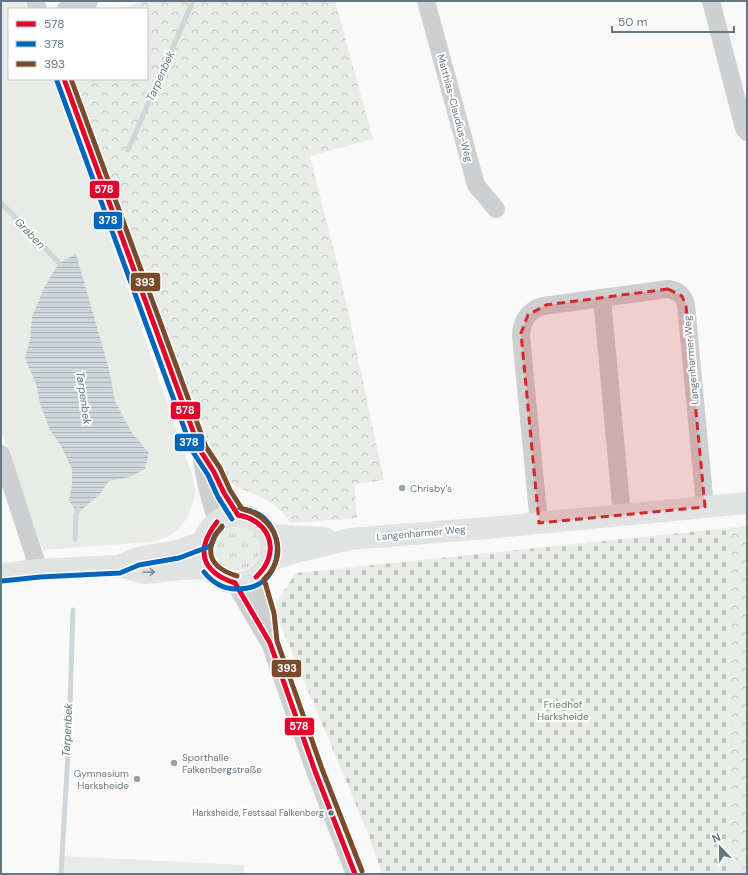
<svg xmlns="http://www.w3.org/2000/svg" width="748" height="875" font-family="'DM Sans',sans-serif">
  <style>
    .grass { fill: url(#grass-tufts) }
    .forest { fill: url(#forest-crowns) }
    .cemetery { fill: url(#cemetery-stones) }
    .park { fill: #e8ebe6; fill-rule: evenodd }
    .water { fill: url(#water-rules) }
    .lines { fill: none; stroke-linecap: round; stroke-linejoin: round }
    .stream { stroke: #ced6d9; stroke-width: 5 }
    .minor { stroke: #cecfd0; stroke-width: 18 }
    .major { stroke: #e1e2e2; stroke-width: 22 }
    .bus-1-casing { stroke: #fff; stroke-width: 8 }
    .bus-2-casing { stroke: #fff; stroke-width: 8 }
    .bus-3-casing { stroke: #fff; stroke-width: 8 }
    .bus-1 { stroke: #e4002b; stroke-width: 5 }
    .bus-2 { stroke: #0065bd; stroke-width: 5 }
    .bus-3 { stroke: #7a4b2a; stroke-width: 5 }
    .oneway { stroke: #7e8c96 }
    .marked { fill: #d62828; fill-opacity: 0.2; stroke: #d62828; stroke-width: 3; stroke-dasharray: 8 5; stroke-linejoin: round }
    .poi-dot { fill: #99a4ac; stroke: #fff; stroke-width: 1.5 }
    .bus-dot { fill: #657683; stroke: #fff; stroke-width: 1.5 }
    .labels { text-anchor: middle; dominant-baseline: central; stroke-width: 4; stroke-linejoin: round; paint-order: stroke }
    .bus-label { font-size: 9px; fill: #657683; stroke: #fff; text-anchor: end }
    .street-label { font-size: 10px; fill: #657683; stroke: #fff }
    .poi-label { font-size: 10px; fill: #657683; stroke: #fff; text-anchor: start }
    .park-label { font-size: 10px; fill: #687a64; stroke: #fff }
    .water-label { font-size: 11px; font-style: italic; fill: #60757c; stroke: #fff }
    .line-badge { stroke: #fff; stroke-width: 1.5 }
    .badge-label { font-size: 11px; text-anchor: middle; font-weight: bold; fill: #fff }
  </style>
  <defs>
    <pattern id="grass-tufts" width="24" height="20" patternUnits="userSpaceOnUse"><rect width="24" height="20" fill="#e8ebe6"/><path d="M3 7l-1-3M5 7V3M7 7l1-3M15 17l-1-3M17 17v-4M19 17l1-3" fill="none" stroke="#c0c3c0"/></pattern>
    <pattern id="forest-crowns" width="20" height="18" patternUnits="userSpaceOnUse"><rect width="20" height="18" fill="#e8ebe6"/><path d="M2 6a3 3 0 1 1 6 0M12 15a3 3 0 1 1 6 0" fill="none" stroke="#c0c3c0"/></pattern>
    <pattern id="cemetery-stones" width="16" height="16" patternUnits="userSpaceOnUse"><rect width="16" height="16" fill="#e8ebe6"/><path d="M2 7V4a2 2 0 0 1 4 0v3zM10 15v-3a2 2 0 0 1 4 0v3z" fill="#c0c3c0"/></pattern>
    <pattern id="water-rules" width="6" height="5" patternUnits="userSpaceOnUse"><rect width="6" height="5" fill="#ced6d9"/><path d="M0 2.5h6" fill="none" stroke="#abb2b5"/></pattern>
  </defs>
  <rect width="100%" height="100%" fill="#f9f9f9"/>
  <!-- grass -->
  <circle class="grass" cx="237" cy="548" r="23"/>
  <!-- forest -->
  <g class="forest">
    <path d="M 143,1 L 335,1 L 373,139 L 310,156 L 341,279 L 384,480 L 354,484 L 357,518 L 290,523 C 285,516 280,509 273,504 C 258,493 239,491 225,479 C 222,476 220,472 218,469 L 73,79 L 147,79 L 147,9 L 121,9 Z"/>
    <path d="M 747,526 L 747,874 L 729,874 L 728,528 Z"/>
  </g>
  <!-- cemetery -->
  <path class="cemetery" d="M 728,528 L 729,874 L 382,874 L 365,826 L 273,607 L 296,573 Z"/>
  <!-- park -->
  <g class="park">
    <path d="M 1,1 L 24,1 L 27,9 L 9,9 L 9,79 L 52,79 L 100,208 L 193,478 C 194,482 195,487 195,491 C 195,504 186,524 175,532 C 168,537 157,540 149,542 L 43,550 L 1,430 ZM 76,254 L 109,369 L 115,401 L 132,433 L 149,453 L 130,477 L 109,481 L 100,494 L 76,515 L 76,512 L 69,500 L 72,485 L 72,469 L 61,446 L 50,430 L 40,404 L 36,384 L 25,358 L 30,339 L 32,317 Z"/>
    <path d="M 61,856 L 245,865 L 243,874 L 61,874 Z"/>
  </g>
  <!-- water -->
  <path class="water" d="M 76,254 L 109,369 L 115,401 L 132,433 L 149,453 L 145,469 L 130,477 L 109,481 L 100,494 L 76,515 L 76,512 L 69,500 L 72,485 L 72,469 L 61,446 L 50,430 L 40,404 L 36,384 L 25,358 L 30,339 L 32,317 L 44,288 L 59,263 Z"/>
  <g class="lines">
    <!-- stream -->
    <g class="stream">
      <path d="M 128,150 L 193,1"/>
      <path d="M 1,203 L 22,224 L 59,263"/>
      <path d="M 75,539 L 76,515 L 78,509"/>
      <path d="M 61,874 L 69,736 L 73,610"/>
    </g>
    <!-- minor -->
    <g class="minor">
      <path d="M 35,1 L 38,9"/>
      <path d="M 426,1 L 476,185 L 496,209"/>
      <path d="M 711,1 L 744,128 L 747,132"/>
      <path d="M 66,9 L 89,1"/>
      <path d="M 64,79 L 200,450 L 207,487 L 217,522"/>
      <path d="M 602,298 L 622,515"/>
      <path d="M 1,454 L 39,570"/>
      <path d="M 207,461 L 214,472 L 224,493 L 238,515"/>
      <path d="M 539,523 L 521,336 C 521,321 529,310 543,306 L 668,289 C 677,290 683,295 686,304 L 705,507"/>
      <path d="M 256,577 L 267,614 L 270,636"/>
      <path d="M 235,583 L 255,618 L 270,643 L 315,771 L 355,874"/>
    </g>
    <!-- major -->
    <g class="major">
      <circle cx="237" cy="549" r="34"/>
      <path d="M 268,535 L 325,538"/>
      <path d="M 269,560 L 296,552 L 350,539 L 487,528 L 747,503"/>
      <path d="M 119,566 L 137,558 L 177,551 L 205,541"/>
      <path d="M 1,574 L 39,570 L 119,566 L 145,573 L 181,569 L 210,568"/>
    </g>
    <defs>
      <g id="bus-1">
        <path d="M 64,79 L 200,450 L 214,472 L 224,493 L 238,515"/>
        <path d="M 238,515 C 272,521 281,554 256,577"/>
        <path d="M 217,522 C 195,550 201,572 235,583"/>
        <path d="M 235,583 L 270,643 L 315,771 L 355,874"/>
      </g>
      <g id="bus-2">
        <path d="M 57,81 L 193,452 L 208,475 L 218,497 L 232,519"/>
        <path d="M 204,572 C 212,582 223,589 236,589 C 245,589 254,588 262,582 C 284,565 282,528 258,514 C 253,511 246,510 240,508"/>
        <path d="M 2,581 L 40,577 L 120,573 L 139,565 L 179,558 L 208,547 L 211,545 L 215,535 L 222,527"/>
      </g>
      <g id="bus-3">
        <path d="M 71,79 L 206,447 L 220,468 L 230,490 L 242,509 C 276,516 291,555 264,579 L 274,613 L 277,641 L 322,769 L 362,871"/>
        <path d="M 222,526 C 203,550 208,567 237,576"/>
      </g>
    </defs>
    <!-- bus-1 casing -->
    <use href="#bus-1" class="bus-1-casing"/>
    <!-- bus-2 casing -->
    <use href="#bus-2" class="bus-2-casing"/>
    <!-- bus-3 casing -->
    <use href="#bus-3" class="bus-3-casing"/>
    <!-- bus-1 -->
    <use href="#bus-1" class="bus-1"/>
    <!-- bus-2 -->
    <use href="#bus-2" class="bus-2"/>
    <!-- bus-3 -->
    <use href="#bus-3" class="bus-3"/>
  </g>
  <!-- one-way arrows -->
  <defs><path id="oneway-shaft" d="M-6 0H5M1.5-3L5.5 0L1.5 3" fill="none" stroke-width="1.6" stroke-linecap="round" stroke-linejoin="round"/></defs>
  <use class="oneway" href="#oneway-shaft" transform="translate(149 572) rotate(-2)"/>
  <!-- marked area -->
  <path class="marked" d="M 668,289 L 682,296 L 686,306 L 705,507 L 539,523 L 521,333 L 528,315 L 546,305 Z"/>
  <!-- markers -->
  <g class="poi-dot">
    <circle cx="402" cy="488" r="4"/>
    <circle cx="174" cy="763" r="4"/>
    <circle cx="137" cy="779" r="4"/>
  </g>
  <circle class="bus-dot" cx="331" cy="813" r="3.5"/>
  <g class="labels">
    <!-- bus labels -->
    <g class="bus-label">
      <text x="324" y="813">Harksheide, Festsaal Falkenberg</text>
    </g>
    <!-- street labels -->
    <g class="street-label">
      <text transform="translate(455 108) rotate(75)">Matthias-Claudius-Weg</text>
      <text transform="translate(691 360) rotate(-95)">Langenharmer Weg</text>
      <text transform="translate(421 533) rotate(-5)">Langenharmer Weg</text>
    </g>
    <!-- poi labels -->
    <g class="poi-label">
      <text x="410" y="488">Chrisby's</text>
      <text x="182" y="757">Sporthalle<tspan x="182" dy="12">Falkenbergstraße</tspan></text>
      <text x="129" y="773" text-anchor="end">Gymnasium<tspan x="129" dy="12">Harksheide</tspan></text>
    </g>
    <!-- park labels -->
    <g class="park-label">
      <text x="563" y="704">Friedhof<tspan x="563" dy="12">Harksheide</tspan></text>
    </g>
    <!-- water labels -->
    <g class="water-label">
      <text transform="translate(160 76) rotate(-66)">Tarpenbek</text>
      <text transform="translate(30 233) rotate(46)">Graben</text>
      <text transform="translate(84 398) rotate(82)">Tarpenbek</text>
      <text transform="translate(67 730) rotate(-87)">Tarpenbek</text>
    </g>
  </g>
  <g class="line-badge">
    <rect x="89" y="180" width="31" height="19" rx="4" fill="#e4002b"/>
    <rect x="93" y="211" width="30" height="19" rx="4" fill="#0065bd"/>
    <rect x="130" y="272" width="31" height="20" rx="4" fill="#7a4b2a"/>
    <rect x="170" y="401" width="31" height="19" rx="4" fill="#e4002b"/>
    <rect x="174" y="433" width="31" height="19" rx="4" fill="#0065bd"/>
    <rect x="271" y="659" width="31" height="19" rx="4" fill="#7a4b2a"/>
    <rect x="284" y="717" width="31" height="19" rx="4" fill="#e4002b"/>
  </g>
  <g class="badge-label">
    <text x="104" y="193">578</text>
    <text x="108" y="224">378</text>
    <text x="145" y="286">393</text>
    <text x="185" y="414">578</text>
    <text x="189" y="446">378</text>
    <text x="287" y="672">393</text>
    <text x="299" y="730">578</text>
  </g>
  <!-- border -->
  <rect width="748" height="875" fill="none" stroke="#657683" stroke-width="4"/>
  <!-- legend -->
  <rect x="8" y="8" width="140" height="72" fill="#ffffff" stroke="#c1c8cd"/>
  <rect x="16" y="21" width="20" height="6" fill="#e4002b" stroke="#c1c8cd"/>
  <text x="44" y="28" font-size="12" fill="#657683">578</text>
  <rect x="16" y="41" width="20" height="6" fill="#0065bd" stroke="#c1c8cd"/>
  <text x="44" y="48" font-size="12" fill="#657683">378</text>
  <rect x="16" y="61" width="20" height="6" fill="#7a4b2a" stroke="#c1c8cd"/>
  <text x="44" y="68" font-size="12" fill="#657683">393</text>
  <!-- north arrow -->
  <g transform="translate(720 847) rotate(338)" stroke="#ffffff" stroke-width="3" paint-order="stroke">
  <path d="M0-3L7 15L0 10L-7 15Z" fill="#657683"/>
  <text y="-6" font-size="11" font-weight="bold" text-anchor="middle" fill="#657683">N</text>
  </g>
  <!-- scale -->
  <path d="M612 26v6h122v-6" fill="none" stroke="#657683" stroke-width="2"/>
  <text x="618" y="26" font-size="12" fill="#657683" stroke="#ffffff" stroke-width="3" paint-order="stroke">50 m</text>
</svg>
